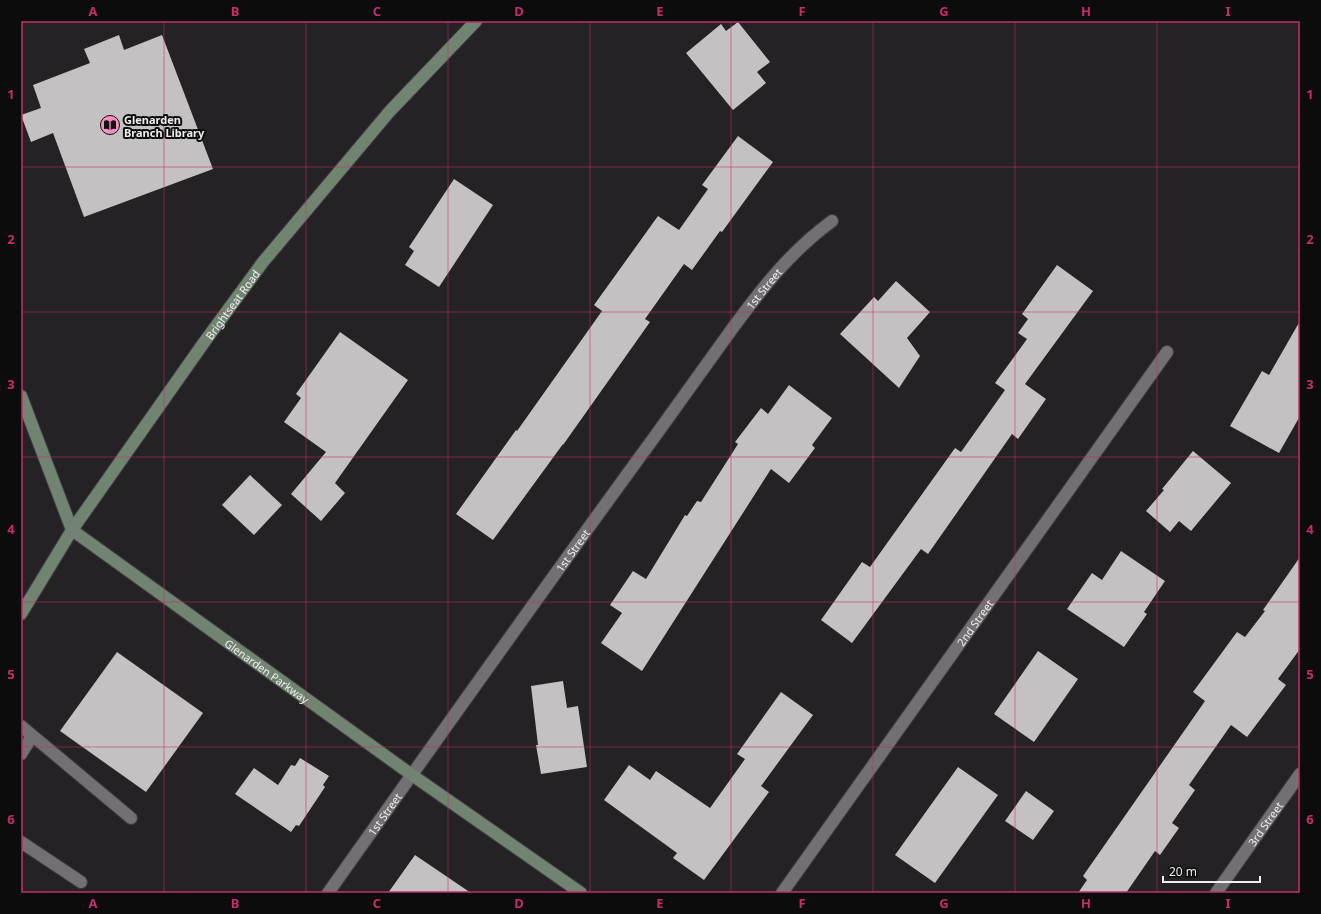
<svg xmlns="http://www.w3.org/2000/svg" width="1321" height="914" font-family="'Noto Sans',sans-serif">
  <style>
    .building { fill: #c4c1c3 }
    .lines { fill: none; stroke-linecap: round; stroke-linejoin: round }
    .lane-casing { stroke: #3f3d3f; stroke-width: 14 }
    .street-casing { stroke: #3f3d3f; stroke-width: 14 }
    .secondary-casing { stroke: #3f3d3f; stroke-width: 14 }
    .lane { stroke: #727072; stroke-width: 12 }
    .street { stroke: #727072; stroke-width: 12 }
    .secondary { stroke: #708471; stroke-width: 12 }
    .grid { fill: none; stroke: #c72d6a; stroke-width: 1; stroke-opacity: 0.55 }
    .labels { text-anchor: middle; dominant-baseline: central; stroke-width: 4; stroke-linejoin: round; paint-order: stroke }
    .poi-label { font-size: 11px; font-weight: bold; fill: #f0eeef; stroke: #0d0c0d; text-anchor: start }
    .street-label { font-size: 11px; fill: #f0eeef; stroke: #0d0c0d }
    .neatline { fill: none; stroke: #c72d6a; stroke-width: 1.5 }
    .grid-label { font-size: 13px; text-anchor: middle; font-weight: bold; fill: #c72d6a }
  </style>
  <rect width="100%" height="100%" fill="#242224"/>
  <!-- building -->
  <g class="building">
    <path d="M 738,22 L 770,62 L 757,72 L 766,83 L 733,110 L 686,53 L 721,24 L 726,31 Z"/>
    <path d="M 119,35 L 124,50 L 162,35 L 213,169 L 84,217 L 53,133 L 31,142 L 21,115 L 41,108 L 33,85 L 90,63 L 84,49 Z"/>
    <path d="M 738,136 L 773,162 L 722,232 L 720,231 L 692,270 L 684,264 L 645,319 L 650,322 L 563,445 L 563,444 L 493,540 L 456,514 L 516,430 L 517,431 L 602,311 L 594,305 L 658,216 L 679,230 L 708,189 L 702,185 Z"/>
    <path d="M 454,179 L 493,205 L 439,287 L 405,265 L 414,251 L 409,247 Z"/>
    <path d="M 1057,265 L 1093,291 L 1025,384 L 1046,399 L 1018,439 L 1012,434 L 928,554 L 921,549 L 852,643 L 821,620 L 862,562 L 870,567 L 955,448 L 961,452 L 1005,390 L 995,383 L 1027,339 L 1018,333 L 1028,319 L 1022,314 Z"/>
    <path d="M 896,281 L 930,312 L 907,338 L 920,356 L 899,388 L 840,334 L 874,297 L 878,301 Z"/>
    <path d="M 1300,321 L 1300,416 L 1279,453 L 1230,426 L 1262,371 L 1269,375 Z"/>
    <path d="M 340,332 L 408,380 L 335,483 L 345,493 L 321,521 L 291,494 L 326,452 L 284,422 L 301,398 L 296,394 Z"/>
    <path d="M 789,385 L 832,418 L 812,445 L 815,448 L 789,483 L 771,469 L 642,671 L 601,643 L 622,613 L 610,605 L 633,571 L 646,579 L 685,515 L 687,516 L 697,501 L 701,502 L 738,444 L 735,442 L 761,408 L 768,414 Z"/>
    <path d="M 1193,451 L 1231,483 L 1191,531 L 1179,521 L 1170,532 L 1146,511 L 1164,490 L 1162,489 Z"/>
    <path d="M 250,475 L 282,505 L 254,535 L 222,505 Z"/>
    <path d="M 1121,551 L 1165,581 L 1144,612 L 1147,614 L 1124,647 L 1067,609 L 1092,573 L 1102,580 Z"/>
    <path d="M 1300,557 L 1300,649 L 1278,679 L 1286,685 L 1247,737 L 1231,725 L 1189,785 L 1195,790 L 1172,823 L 1179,828 L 1160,855 L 1155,851 L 1126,893 L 1078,893 L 1087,880 L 1083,876 L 1205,701 L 1193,692 L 1237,632 L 1245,637 L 1265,611 L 1263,610 Z"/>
    <path d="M 1038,651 L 1078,679 L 1034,742 L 994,714 Z"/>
    <path d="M 117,652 L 203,713 L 146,792 L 60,731 Z"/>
    <path d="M 563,681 L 567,708 L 578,706 L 587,767 L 541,774 L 536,745 L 538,745 L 531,686 Z"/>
    <path d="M 781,692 L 813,715 L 761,786 L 769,792 L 704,880 L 673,858 L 677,853 L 604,800 L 629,765 L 650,780 L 656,771 L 710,808 L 745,759 L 737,754 Z"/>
    <path d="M 300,758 L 329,776 L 323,785 L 325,787 L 299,826 L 296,825 L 291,832 L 235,794 L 254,768 L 278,785 L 291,765 L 295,766 Z"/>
    <path d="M 958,767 L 998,795 L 935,883 L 895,855 Z"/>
    <path d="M 1026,791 L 1054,811 L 1033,840 L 1005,821 Z"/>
    <path d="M 415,855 L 471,893 L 388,893 Z"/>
  </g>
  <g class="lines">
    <defs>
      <g id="lane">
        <path d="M 21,726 L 131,818"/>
        <path d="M 21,754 L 32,736"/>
        <path d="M 21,842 L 81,882"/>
      </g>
      <g id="street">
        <path id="s1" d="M 328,893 C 436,741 543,589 653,439 C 680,402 706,365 732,329 C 763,287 790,252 832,221"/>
        <path id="s2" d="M 782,893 L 1167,352"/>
        <path id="s3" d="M 1216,893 L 1300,774"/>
      </g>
      <g id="secondary">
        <path id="s4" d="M 21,396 L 72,530 L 412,775 L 581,893"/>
        <path id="s5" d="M 21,614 L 72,530 L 205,341 L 263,262 L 390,111 L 476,21"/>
      </g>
    </defs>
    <!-- lane casing -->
    <use href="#lane" class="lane-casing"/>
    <!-- street casing -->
    <use href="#street" class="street-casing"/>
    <!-- secondary casing -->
    <use href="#secondary" class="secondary-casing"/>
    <!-- lane -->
    <use href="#lane" class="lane"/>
    <!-- street -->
    <use href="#street" class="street"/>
    <!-- secondary -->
    <use href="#secondary" class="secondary"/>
  </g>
  <!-- grid -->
  <path class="grid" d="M 164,21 L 164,893M 306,21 L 306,893M 448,21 L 448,893M 590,21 L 590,893M 731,21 L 731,893M 873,21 L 873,893M 1015,21 L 1015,893M 1157,21 L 1157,893M 21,167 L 1300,167M 21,312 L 1300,312M 21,457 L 1300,457M 21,602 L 1300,602M 21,747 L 1300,747"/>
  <!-- icons -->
  <defs>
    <symbol id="library-disc" viewBox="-11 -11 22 22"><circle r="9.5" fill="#fc8fc3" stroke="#0d0c0d"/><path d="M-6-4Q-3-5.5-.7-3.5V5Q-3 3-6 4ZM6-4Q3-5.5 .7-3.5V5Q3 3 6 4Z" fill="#111"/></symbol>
  </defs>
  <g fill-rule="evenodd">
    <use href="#library-disc" x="99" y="114" width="22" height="22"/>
  </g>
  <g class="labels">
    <!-- poi labels -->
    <g class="poi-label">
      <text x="124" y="119">Glenarden<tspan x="124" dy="13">Branch Library</tspan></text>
    </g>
    <!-- street labels -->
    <g class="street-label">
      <text stroke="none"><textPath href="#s1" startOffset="745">1st Street</textPath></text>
      <text stroke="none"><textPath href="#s5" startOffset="375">Brightseat Road</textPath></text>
      <text stroke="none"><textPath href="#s1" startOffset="421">1st Street</textPath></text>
      <text stroke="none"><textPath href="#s2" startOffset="332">2nd Street</textPath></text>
      <text stroke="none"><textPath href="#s4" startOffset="384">Glenarden Parkway</textPath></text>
      <text stroke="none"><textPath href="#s1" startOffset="97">1st Street</textPath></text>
      <text stroke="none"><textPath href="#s3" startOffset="85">3rd Street</textPath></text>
    </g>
  </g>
  <!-- border -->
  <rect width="1321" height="914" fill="none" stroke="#0d0c0d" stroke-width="44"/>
  <!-- scale -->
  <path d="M1163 876v6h97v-6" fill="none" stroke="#f0eeef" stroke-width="2"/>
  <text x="1169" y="876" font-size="12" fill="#f0eeef" stroke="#0d0c0d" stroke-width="3" paint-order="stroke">20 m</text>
  <rect x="22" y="22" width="1277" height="870" class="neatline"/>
  <g class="grid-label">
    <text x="93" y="16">A</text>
    <text x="235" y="16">B</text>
    <text x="377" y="16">C</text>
    <text x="519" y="16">D</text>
    <text x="660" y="16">E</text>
    <text x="802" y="16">F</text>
    <text x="944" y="16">G</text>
    <text x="1086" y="16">H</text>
    <text x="1228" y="16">I</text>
    <text x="11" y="99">1</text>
    <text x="1310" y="99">1</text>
    <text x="11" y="244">2</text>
    <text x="1310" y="244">2</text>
    <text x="11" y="389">3</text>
    <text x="1310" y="389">3</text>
    <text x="11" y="534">4</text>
    <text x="1310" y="534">4</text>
    <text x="11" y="679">5</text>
    <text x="1310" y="679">5</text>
    <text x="11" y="824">6</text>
    <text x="1310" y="824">6</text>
    <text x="93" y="908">A</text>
    <text x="235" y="908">B</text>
    <text x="377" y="908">C</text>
    <text x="519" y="908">D</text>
    <text x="660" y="908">E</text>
    <text x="802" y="908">F</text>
    <text x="944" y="908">G</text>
    <text x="1086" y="908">H</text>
    <text x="1228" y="908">I</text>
  </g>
</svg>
